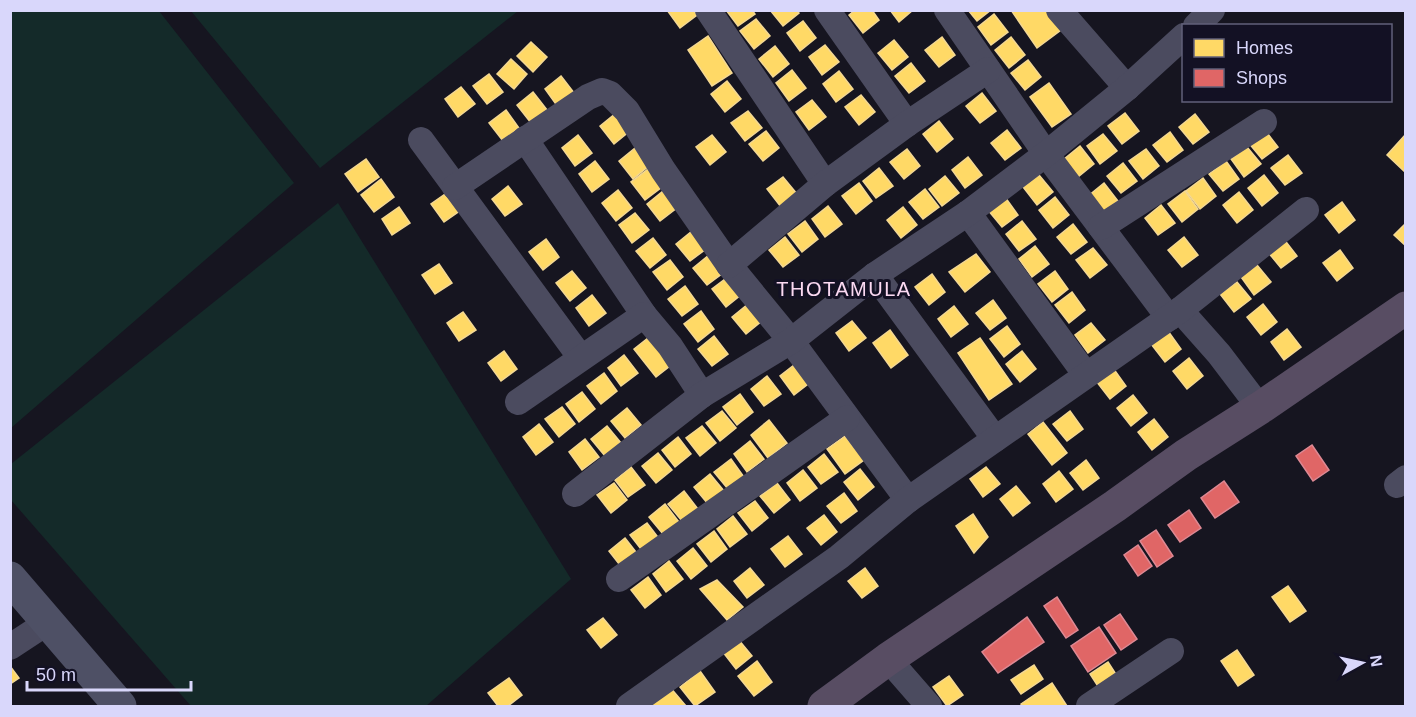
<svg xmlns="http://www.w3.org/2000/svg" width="1416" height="717" font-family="Arial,sans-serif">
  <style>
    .green { fill: #142a29 }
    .homes { fill: #ffd966; stroke: #f4d893; stroke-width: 1.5 }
    .shops { fill: #e06666; stroke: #de8893; stroke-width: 1.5 }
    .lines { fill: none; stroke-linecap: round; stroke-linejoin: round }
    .minor { stroke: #4b4b5f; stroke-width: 26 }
    .secondary { stroke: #4e5065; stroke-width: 33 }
    .trunk { stroke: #584d63; stroke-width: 33 }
    .labels { text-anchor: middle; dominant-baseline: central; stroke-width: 6; stroke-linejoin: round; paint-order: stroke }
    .quarter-label { font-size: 20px; letter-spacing: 1.5px; fill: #fbd9f2; stroke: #131124 }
  </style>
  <rect width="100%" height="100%" fill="#161520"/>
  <!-- green -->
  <g class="green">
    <path d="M 11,10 L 159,11 L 294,183 L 11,428 Z"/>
    <path d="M 191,11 L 518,11 L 320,168 Z"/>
    <path d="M 338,203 L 571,579 L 426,706 L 191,706 L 11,500 L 11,464 Z"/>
  </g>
  <!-- homes -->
  <g class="homes">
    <path d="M 667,10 L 693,10 L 697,15 L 680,28 Z"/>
    <path d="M 726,10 L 752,10 L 755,14 L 738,26 Z"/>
    <path d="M 770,10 L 797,10 L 799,13 L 783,26 Z"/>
    <path d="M 855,10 L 872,10 L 879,20 L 863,33 L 849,15 Z"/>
    <path d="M 890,10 L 913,10 L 899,22 Z"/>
    <path d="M 968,10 L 991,10 L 977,21 Z"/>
    <path d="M 1011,10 L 1048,10 L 1061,30 L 1037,48 Z"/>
    <path d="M 994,14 L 1008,32 L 991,45 L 978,27 Z"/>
    <path d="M 756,19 L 770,36 L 754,49 L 740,31 Z"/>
    <path d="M 803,21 L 816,38 L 800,51 L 787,33 Z"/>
    <path d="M 708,36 L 732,73 L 712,86 L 688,50 Z"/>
    <path d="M 942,37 L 955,55 L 939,67 L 925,50 Z"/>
    <path d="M 1011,37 L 1025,55 L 1009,68 L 995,50 Z"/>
    <path d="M 894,40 L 908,57 L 892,70 L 878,53 Z"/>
    <path d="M 531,42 L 547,57 L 533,72 L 517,56 Z"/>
    <path d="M 825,45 L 839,62 L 822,75 L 809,57 Z"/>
    <path d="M 775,46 L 789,64 L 773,77 L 759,59 Z"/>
    <path d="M 511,59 L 527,74 L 514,89 L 497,74 Z"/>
    <path d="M 1028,60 L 1041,77 L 1025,90 L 1011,73 Z"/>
    <path d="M 911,63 L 925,81 L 909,93 L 895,76 Z"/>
    <path d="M 792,70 L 806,88 L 789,101 L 776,83 Z"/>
    <path d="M 839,71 L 853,89 L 836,102 L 823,84 Z"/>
    <path d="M 489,74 L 503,92 L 487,104 L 473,86 Z"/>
    <path d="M 561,76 L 575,94 L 558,107 L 545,89 Z"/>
    <path d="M 727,81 L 741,99 L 725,112 L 711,94 Z"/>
    <path d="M 1049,83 L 1071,114 L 1052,127 L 1030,97 Z"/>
    <path d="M 461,87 L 475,104 L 458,117 L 445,99 Z"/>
    <path d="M 533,92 L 547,110 L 531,123 L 517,105 Z"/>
    <path d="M 982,93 L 996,111 L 980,123 L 966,106 Z"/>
    <path d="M 861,95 L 875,112 L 859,125 L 845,107 Z"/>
    <path d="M 812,100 L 826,117 L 809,130 L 796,112 Z"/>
    <path d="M 506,110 L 519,128 L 503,141 L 489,123 Z"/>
    <path d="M 748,111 L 762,128 L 745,141 L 731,123 Z"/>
    <path d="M 616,113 L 630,131 L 614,144 L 600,126 Z"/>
    <path d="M 1125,113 L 1139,131 L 1122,144 L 1108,126 Z"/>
    <path d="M 1195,114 L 1209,132 L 1193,144 L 1179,127 Z"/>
    <path d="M 939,121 L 953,139 L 937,152 L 923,134 Z"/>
    <path d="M 1264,129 L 1278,147 L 1262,159 L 1248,142 Z"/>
    <path d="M 1007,130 L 1021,148 L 1005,160 L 991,143 Z"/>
    <path d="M 766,131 L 779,148 L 763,161 L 749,144 Z"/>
    <path d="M 1170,132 L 1183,150 L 1167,162 L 1153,145 Z"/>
    <path d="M 1103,134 L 1117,151 L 1100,164 L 1087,146 Z"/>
    <path d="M 578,135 L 592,153 L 575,166 L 562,148 Z"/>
    <path d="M 712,135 L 726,152 L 710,165 L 696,147 Z"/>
    <path d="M 1405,135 L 1406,136 L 1406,173 L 1387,155 Z"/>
    <path d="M 1080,146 L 1094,164 L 1078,177 L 1064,159 Z"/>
    <path d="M 1247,147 L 1261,164 L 1244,177 L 1231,159 Z"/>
    <path d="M 635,148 L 649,166 L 633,179 L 619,161 Z"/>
    <path d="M 907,149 L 920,166 L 904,179 L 890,162 Z"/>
    <path d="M 1146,149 L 1159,166 L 1143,179 L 1129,161 Z"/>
    <path d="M 1288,155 L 1302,173 L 1285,185 L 1271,168 Z"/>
    <path d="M 968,157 L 982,175 L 965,188 L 952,170 Z"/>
    <path d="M 366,159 L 379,177 L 358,192 L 345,174 Z"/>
    <path d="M 595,161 L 609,179 L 592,192 L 579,174 Z"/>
    <path d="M 1226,161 L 1239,179 L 1223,191 L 1209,174 Z"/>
    <path d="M 1123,163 L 1137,181 L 1121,193 L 1107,176 Z"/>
    <path d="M 879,168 L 893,186 L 876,198 L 863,181 Z"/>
    <path d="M 648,169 L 662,187 L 645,200 L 631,182 Z"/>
    <path d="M 1039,175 L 1053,192 L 1037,205 L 1023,187 Z"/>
    <path d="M 1264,175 L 1278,193 L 1262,206 L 1248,188 Z"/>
    <path d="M 945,176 L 959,193 L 942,206 L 929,189 Z"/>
    <path d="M 783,177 L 797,194 L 781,207 L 767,189 Z"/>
    <path d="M 1203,178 L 1216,196 L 1200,209 L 1186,191 Z"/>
    <path d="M 381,179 L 394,197 L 374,212 L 361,195 Z"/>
    <path d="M 859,183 L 872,201 L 856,214 L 842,196 Z"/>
    <path d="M 1104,183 L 1118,201 L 1102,213 L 1088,196 Z"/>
    <path d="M 508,186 L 522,204 L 505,216 L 492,199 Z"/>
    <path d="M 925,189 L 939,207 L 923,219 L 909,202 Z"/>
    <path d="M 618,190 L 632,208 L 616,221 L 602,203 Z"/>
    <path d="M 663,191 L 677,208 L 660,221 L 647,204 Z"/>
    <path d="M 1185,191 L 1198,209 L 1182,222 L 1168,204 Z"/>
    <path d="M 448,192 L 461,210 L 444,222 L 431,204 Z"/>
    <path d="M 1239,192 L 1253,210 L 1237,223 L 1223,205 Z"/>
    <path d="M 1005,197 L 1018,215 L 1002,227 L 988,210 Z"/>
    <path d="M 1055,197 L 1069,215 L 1053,228 L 1039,210 Z"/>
    <path d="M 1342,202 L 1355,220 L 1339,233 L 1325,215 Z"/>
    <path d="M 1161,205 L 1175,223 L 1158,235 L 1145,218 Z"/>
    <path d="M 828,206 L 842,224 L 825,237 L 812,219 Z"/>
    <path d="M 399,207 L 410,223 L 392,235 L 382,219 Z"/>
    <path d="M 903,207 L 917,225 L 901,238 L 887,220 Z"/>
    <path d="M 635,213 L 649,230 L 632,243 L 619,225 Z"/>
    <path d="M 805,221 L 818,239 L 802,252 L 788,234 Z"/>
    <path d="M 1022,221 L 1036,239 L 1019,251 L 1006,234 Z"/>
    <path d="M 1406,223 L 1406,246 L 1394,235 Z"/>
    <path d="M 1073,224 L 1087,242 L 1071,254 L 1057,237 Z"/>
    <path d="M 692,231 L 706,249 L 690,261 L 676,244 Z"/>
    <path d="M 785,237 L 799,255 L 783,267 L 769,250 Z"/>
    <path d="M 1184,237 L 1198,255 L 1182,267 L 1168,250 Z"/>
    <path d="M 653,238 L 666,255 L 650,268 L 636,251 Z"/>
    <path d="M 1283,238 L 1297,256 L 1281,268 L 1267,251 Z"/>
    <path d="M 546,239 L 559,257 L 543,270 L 529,252 Z"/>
    <path d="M 1035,246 L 1049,264 L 1032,277 L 1019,259 Z"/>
    <path d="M 1093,248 L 1107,265 L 1090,278 L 1076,260 Z"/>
    <path d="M 1340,250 L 1353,268 L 1337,281 L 1323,263 Z"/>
    <path d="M 976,254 L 990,272 L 965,292 L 949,272 Z"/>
    <path d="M 709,255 L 723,273 L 707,285 L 693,268 Z"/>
    <path d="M 670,260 L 683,277 L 667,290 L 653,272 Z"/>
    <path d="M 439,264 L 452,283 L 435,294 L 422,275 Z"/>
    <path d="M 1257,265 L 1271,282 L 1254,295 L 1241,277 Z"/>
    <path d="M 572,271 L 586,288 L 570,301 L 556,283 Z"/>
    <path d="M 1055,271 L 1068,289 L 1052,302 L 1038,284 Z"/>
    <path d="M 932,274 L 945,292 L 929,305 L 915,287 Z"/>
    <path d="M 729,276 L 742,294 L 726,307 L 712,289 Z"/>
    <path d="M 1237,282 L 1251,299 L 1234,312 L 1220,294 Z"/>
    <path d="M 685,286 L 698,304 L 682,316 L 668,299 Z"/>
    <path d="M 1072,292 L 1085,310 L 1069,323 L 1055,305 Z"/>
    <path d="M 592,295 L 606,313 L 589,326 L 576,308 Z"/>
    <path d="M 993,300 L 1006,318 L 990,330 L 976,313 Z"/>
    <path d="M 748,304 L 762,321 L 746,334 L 732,317 Z"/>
    <path d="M 1263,304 L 1277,322 L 1261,335 L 1247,317 Z"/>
    <path d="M 954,306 L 968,324 L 951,337 L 938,319 Z"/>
    <path d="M 701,311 L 714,329 L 698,342 L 684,324 Z"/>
    <path d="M 463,312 L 476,330 L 459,341 L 447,323 Z"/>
    <path d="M 852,321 L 866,338 L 849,351 L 836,333 Z"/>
    <path d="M 1091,323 L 1105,340 L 1088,353 L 1075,335 Z"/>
    <path d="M 1007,326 L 1020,344 L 1004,357 L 990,339 Z"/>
    <path d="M 1287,329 L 1301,347 L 1284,360 L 1271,342 Z"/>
    <path d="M 890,330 L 908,355 L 891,368 L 873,343 Z"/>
    <path d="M 1168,331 L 1181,349 L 1165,362 L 1151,344 Z"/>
    <path d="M 653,334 L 675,362 L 656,377 L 634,349 Z"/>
    <path d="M 714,336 L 728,354 L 712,366 L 698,349 Z"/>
    <path d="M 980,338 L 1012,384 L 989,400 L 958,353 Z"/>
    <path d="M 504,351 L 517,369 L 501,381 L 488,363 Z"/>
    <path d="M 1022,351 L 1036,369 L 1020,382 L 1006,364 Z"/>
    <path d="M 624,355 L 638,373 L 621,386 L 608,368 Z"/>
    <path d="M 1189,358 L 1203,376 L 1187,389 L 1173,371 Z"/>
    <path d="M 794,365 L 808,384 L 794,395 L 780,376 Z"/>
    <path d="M 1113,368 L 1126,386 L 1110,399 L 1096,381 Z"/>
    <path d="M 604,373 L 617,391 L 601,404 L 587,386 Z"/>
    <path d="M 767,376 L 781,394 L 764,406 L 751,389 Z"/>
    <path d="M 582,392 L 595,409 L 579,422 L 566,404 Z"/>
    <path d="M 740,394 L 753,412 L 737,425 L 723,407 Z"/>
    <path d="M 1133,395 L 1147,413 L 1131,426 L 1117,408 Z"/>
    <path d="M 562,407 L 575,424 L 559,437 L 545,419 Z"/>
    <path d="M 627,408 L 641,425 L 625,438 L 611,421 Z"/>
    <path d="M 722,411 L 736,428 L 720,441 L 706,423 Z"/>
    <path d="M 1070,411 L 1083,429 L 1067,441 L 1053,424 Z"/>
    <path d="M 1154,419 L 1168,437 L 1152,450 L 1138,432 Z"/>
    <path d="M 769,420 L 787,443 L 768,458 L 751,435 Z"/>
    <path d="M 1043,422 L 1067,453 L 1052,465 L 1028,434 Z"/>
    <path d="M 539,424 L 553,442 L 536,455 L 523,437 Z"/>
    <path d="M 607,426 L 621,443 L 605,456 L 591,439 Z"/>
    <path d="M 702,426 L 716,443 L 700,456 L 686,438 Z"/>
    <path d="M 845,436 L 864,460 L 845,474 L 827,449 Z"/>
    <path d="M 678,437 L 691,454 L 675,467 L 662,450 Z"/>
    <path d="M 585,439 L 599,457 L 582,470 L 569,452 Z"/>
    <path d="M 750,441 L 764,459 L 747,472 L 734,454 Z"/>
    <path d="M 658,453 L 672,470 L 656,483 L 642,466 Z"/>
    <path d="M 824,454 L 838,472 L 821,484 L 808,467 Z"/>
    <path d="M 731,459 L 744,477 L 728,489 L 714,472 Z"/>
    <path d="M 1086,460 L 1099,478 L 1083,490 L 1070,473 Z"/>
    <path d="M 631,467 L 645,485 L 628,497 L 615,480 Z"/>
    <path d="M 986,467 L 1000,484 L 983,497 L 970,479 Z"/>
    <path d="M 860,469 L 874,487 L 858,500 L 844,482 Z"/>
    <path d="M 803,470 L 817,488 L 800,501 L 787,483 Z"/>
    <path d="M 1059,471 L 1073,489 L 1056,502 L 1043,484 Z"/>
    <path d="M 710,474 L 724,491 L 708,504 L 694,487 Z"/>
    <path d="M 614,483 L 627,500 L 611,513 L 597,495 Z"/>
    <path d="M 777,483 L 790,500 L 774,513 L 760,496 Z"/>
    <path d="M 1016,486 L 1030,503 L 1013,516 L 1000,499 Z"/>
    <path d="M 684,491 L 698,509 L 682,521 L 668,504 Z"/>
    <path d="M 844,493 L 857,511 L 841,523 L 827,506 Z"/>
    <path d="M 755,501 L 768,518 L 752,531 L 738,513 Z"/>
    <path d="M 665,504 L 679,522 L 663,534 L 649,517 Z"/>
    <path d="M 973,514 L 988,537 L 974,553 L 956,526 Z"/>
    <path d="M 824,515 L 837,532 L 821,545 L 807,528 Z"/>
    <path d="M 733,516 L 747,534 L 730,547 L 717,529 Z"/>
    <path d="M 647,523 L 660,540 L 644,553 L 630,535 Z"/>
    <path d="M 714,531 L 727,549 L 711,562 L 697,544 Z"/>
    <path d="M 788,536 L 802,554 L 785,567 L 771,549 Z"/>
    <path d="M 625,538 L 639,556 L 623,569 L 609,551 Z"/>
    <path d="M 693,548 L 707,566 L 691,579 L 677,561 Z"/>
    <path d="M 669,561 L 683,579 L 666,592 L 653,574 Z"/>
    <path d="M 750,568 L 764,585 L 747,598 L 734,581 Z"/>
    <path d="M 865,568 L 878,586 L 862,598 L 848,581 Z"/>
    <path d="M 648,577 L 661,595 L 645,608 L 631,590 Z"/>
    <path d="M 717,580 L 743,607 L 727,620 L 700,589 Z"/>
    <path d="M 1288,586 L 1306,611 L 1290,622 L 1272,597 Z"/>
    <path d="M 603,618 L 617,635 L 601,648 L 587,630 Z"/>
    <path d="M 738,639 L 752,656 L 736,669 L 722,651 Z"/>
    <path d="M 1237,650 L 1254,675 L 1238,686 L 1221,661 Z"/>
    <path d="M 757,661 L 772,682 L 754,696 L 738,676 Z"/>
    <path d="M 1108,662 L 1119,679 L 1101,691 L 1090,674 Z"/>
    <path d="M 1034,665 L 1043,679 L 1021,694 L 1011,680 Z"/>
    <path d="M 10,666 L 19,678 L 10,684 Z"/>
    <path d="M 700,671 L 715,692 L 695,706 L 680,687 Z"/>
    <path d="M 949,676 L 963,695 L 947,706 L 933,687 Z"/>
    <path d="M 509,678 L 522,695 L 508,706 L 498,706 L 488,693 Z"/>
    <path d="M 1052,683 L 1067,706 L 1023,706 L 1021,704 Z"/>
    <path d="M 669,686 L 686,706 L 646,706 Z"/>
  </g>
  <!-- shops -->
  <g class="shops">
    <path d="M 1312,445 L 1329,470 L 1313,481 L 1296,456 Z"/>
    <path d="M 1224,481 L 1239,502 L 1215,518 L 1201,498 Z"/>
    <path d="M 1189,510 L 1201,528 L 1180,542 L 1168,525 Z"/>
    <path d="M 1156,530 L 1173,556 L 1157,567 L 1140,541 Z"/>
    <path d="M 1138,545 L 1152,566 L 1138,576 L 1124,555 Z"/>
    <path d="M 1057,597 L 1078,630 L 1066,638 L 1044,606 Z"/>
    <path d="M 1120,614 L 1137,639 L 1121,650 L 1104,625 Z"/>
    <path d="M 1027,617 L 1044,642 L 998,673 L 982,652 Z"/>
    <path d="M 1099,627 L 1116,653 L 1088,672 L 1071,646 Z"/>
  </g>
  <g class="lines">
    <!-- minor -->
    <g class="minor">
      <path d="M 708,10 L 825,184"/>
      <path d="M 827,10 L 907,124"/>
      <path d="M 947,10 L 1046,154 L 1169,318"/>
      <path d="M 1059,10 L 1127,88"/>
      <path d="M 1196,26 L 1212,10"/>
      <path d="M 525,139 L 644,315"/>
      <path d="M 421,140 L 581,358"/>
      <path d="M 455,187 L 588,97 L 602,91 L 610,94 L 627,111 L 663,170 L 729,265 L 791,341 L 908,500"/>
      <path d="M 968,213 L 1086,375"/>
      <path d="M 1101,227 L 1264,122"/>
      <path d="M 729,265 L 825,184 L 907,124 L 988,70"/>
      <path d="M 875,275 L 995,439"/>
      <path d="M 1180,310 L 1219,354 L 1260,408"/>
      <path d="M 518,402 L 644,315 L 670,346 L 702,395"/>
      <path d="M 1397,485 L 1406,478"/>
      <path d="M 575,494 L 702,395 L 791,341 L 875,275 L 968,213 L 1046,154 L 1127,88 L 1184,36"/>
      <path d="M 619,579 L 847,418"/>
      <path d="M 10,647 L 48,622"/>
      <path d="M 888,659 L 929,706"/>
      <path d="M 629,706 L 839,557 L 908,500 L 1180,310 L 1306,210"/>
      <path d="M 1089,706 L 1171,651"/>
    </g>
    <!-- secondary -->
    <path class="secondary" d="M 10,578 L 120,706"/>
    <!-- trunk -->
    <path class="trunk" d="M 824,706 L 888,659 L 1115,506 L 1186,455 L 1260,408 L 1406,308"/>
  </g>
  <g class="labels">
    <!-- quarter labels -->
    <g class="quarter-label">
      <text x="844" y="289">THOTAMULA</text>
    </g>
  </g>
  <!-- border -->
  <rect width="1416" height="717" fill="none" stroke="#d9d7fb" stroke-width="24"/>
  <!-- legend -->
  <rect x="1182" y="24" width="210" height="78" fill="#131124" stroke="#62607a" stroke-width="1.5"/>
  <rect x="1194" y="39" width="30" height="18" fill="#ffd966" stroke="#62607a" stroke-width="1.5"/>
  <text x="1236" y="54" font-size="18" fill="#d9d7fb">Homes</text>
  <rect x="1194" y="69" width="30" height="18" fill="#e06666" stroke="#62607a" stroke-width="1.5"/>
  <text x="1236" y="84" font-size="18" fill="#d9d7fb">Shops</text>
  <!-- north arrow -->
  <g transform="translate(1362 663) rotate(82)" stroke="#131124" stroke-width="4.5" paint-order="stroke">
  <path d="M0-4.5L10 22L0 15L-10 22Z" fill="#d9d7fb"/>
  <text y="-9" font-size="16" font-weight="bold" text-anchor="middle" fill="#d9d7fb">N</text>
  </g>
  <!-- scale -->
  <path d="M27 681v9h164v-9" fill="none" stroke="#d9d7fb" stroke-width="3"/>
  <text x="36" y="681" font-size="18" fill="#d9d7fb" stroke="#131124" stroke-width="4.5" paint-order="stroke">50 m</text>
</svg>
